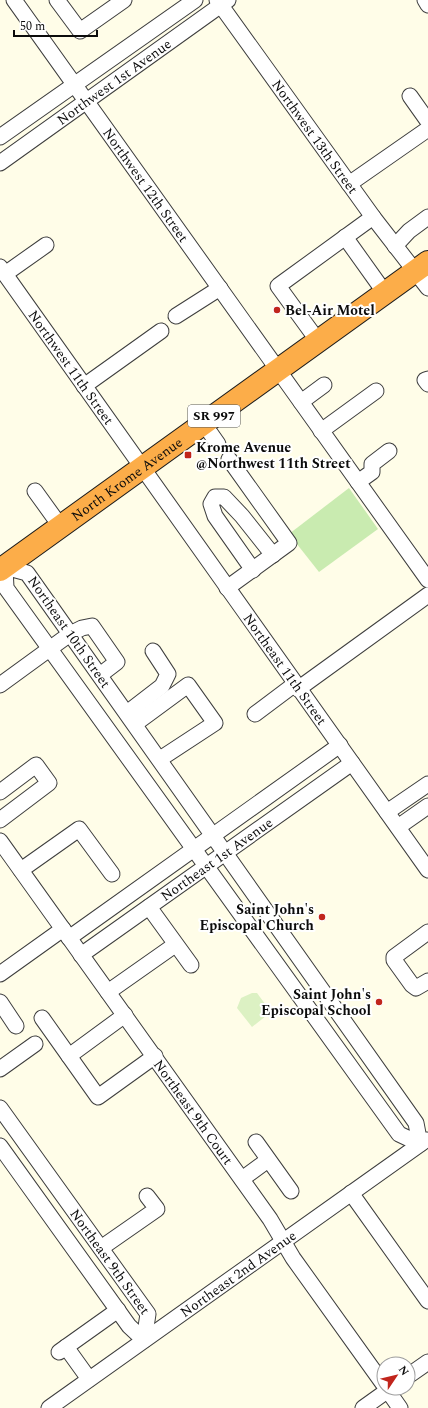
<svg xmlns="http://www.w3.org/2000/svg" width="428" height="1408" font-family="Spectral,serif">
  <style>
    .green { fill: #c9ebb0 }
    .pitch { fill: #dcf1c3 }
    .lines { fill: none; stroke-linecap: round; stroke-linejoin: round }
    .minor-casing { stroke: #3e3e3e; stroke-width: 17 }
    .highway-casing { stroke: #1c1c1c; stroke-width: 24 }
    .minor { stroke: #fff; stroke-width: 15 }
    .highway { stroke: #fcad49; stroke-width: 22 }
    .poi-dot { fill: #c1251c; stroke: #fff; stroke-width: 1.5 }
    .labels { text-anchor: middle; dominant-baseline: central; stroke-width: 4; stroke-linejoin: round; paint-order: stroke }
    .shield { fill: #fff; stroke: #545454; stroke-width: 1 }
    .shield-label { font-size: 13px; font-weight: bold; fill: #0b0b0b }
    .street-label { font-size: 14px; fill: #0b0b0b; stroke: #fff }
    .poi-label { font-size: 14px; font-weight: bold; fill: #0b0b0b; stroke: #fff; text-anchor: start }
  </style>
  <rect width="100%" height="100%" fill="#fffde8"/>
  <!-- green -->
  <path class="green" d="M 349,488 L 378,529 L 319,572 L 289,534 Z"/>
  <!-- pitch -->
  <path class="pitch" d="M 252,993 L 257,993 L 271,1012 L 252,1027 L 237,1008 L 241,998 Z"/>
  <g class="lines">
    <defs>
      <g id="minor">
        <path id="s1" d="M 14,0 L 428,580"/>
        <path d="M 57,0 L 80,31 L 124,0"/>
        <path id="s2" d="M 217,0 L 373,217 L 428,288"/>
        <path d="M 425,0 L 428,5"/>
        <path d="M 410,96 L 427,120 L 428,119"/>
        <path d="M 0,137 L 195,0"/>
        <path id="s3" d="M 0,163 L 228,0"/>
        <path d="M 349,184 L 428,129"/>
        <path d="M 345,237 L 385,293"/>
        <path d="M 395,246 L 409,231 L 428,217"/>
        <path id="s4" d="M 0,267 L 428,870"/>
        <path d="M 5,274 L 46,245"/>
        <path d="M 176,316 L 220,288"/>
        <path d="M 318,341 L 278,286 L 373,217"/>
        <path d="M 428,379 L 425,380 L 428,384"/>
        <path d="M 84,386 L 161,331"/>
        <path d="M 301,402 L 324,385"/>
        <path d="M 204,424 L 218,444"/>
        <path d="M 321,431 L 376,391"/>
        <path d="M 358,482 L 372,472 L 372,464 L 389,451"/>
        <path d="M 35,491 L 61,527"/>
        <path d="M 5,567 L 27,573 L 416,1123 L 420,1144 L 399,1134 L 6,588 Z"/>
        <path d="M 253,570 L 215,516 L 211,504 L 215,497 L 224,497 L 242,516 L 273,555"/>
        <path d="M 227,588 L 289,543 L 229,459"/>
        <path d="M 0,685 L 70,634 L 82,628 L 92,626 L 117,662 L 100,675"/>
        <path d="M 298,689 L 428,595"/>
        <path d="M 127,713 L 162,686 L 168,674 L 153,651"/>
        <path d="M 255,714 L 295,684"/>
        <path d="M 135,724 L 188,685 L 215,723 L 160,759"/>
        <path d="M 0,792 L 36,765 L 49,783 L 0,820"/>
        <path d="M 387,812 L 428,784"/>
        <path d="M 398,827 L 428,806"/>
        <path id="s5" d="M 0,841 L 270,1219 L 293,1258 L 384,1385"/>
        <path d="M 21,870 L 79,829 L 112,874"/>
        <path d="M 149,907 L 191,965"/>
        <path d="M 428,932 L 394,957 L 394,960 L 412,985 L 416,988 L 428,981"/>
        <path d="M 69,938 L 340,745"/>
        <path id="s6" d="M 81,955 L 352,763"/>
        <path d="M 0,974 L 63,929"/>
        <path d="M 108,992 L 172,947"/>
        <path d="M 0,1002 L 16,1026"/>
        <path d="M 42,1018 L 98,1097 L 155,1056"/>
        <path d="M 69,1056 L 125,1015"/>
        <path d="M 0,1069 L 35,1044"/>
        <path id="s7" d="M 0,1108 L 148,1314 L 144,1340"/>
        <path d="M 256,1142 L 291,1191"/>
        <path d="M 0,1146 L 129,1326 L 144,1340"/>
        <path d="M 242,1179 L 268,1160"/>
        <path d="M 351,1193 L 428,1301"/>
        <path d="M 101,1248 L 157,1209 L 147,1196"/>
        <path d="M 66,1347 L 89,1379"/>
        <path d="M 59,1352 L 118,1310"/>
        <path d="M 408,1376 L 428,1362"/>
        <path d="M 386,1388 L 400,1408"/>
        <path id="s8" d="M 49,1408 L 426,1140"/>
        <path d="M 363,1408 L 391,1388"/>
      </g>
      <g id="highway">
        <path id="s9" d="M 0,570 L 428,262"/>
      </g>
    </defs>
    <!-- minor casing -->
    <use href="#minor" class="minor-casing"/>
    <!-- highway casing -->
    <use href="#highway" class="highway-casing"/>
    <!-- minor -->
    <use href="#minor" class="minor"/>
    <!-- highway -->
    <use href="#highway" class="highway"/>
  </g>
  <!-- markers -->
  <g class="poi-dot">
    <circle cx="277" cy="310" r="4"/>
    <rect x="184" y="451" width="8" height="8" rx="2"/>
    <circle cx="322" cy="917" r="4"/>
    <circle cx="379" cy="1002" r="4"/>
  </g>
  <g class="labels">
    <!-- shield labels -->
    <rect class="shield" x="188" y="405" width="52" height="22" rx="3"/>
    <g class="shield-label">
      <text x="214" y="416">SR 997</text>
    </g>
    <!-- street labels -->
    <g class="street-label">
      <text stroke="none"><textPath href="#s3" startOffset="140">Northwest 1st Avenue</textPath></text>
      <text stroke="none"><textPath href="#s2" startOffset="168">Northwest 13th Street</textPath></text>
      <text stroke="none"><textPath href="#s1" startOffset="227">Northwest 12th Street</textPath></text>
      <text stroke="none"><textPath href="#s4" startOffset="123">Northwest 11th Street</textPath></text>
      <text stroke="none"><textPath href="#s9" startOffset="156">North Krome Avenue</textPath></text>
      <text transform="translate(69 632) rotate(55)">Northeast 10th Street</text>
      <text stroke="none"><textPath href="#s4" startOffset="493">Northeast 11th Street</textPath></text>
      <text stroke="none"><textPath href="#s6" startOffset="166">Northeast 1st Avenue</textPath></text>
      <text stroke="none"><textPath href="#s5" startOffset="333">Northeast 9th Court</textPath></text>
      <text stroke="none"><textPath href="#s7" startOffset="189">Northeast 9th Street</textPath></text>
      <text stroke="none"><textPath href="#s8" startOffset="232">Northeast 2nd Avenue</textPath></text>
    </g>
    <!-- poi labels -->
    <g class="poi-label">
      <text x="285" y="310">Bel-Air Motel</text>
      <text x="196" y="447">Krome Avenue<tspan x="196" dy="16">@Northwest 11th Street</tspan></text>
      <text x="314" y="909" text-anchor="end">Saint John's<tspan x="314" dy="16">Episcopal Church</tspan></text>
      <text x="371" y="994" text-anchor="end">Saint John's<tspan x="371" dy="16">Episcopal School</tspan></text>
    </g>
  </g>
  <!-- north arrow -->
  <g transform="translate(396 1376) rotate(55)"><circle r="19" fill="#ffffff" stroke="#9d9d9d"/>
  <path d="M0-3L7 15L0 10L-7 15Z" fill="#c1251c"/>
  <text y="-6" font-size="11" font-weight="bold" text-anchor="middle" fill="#0b0b0b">N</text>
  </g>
  <!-- scale -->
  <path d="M14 30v6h83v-6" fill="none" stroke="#0b0b0b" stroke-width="2"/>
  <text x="20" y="30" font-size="12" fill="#0b0b0b" stroke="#ffffff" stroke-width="3" paint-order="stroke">50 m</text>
</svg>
